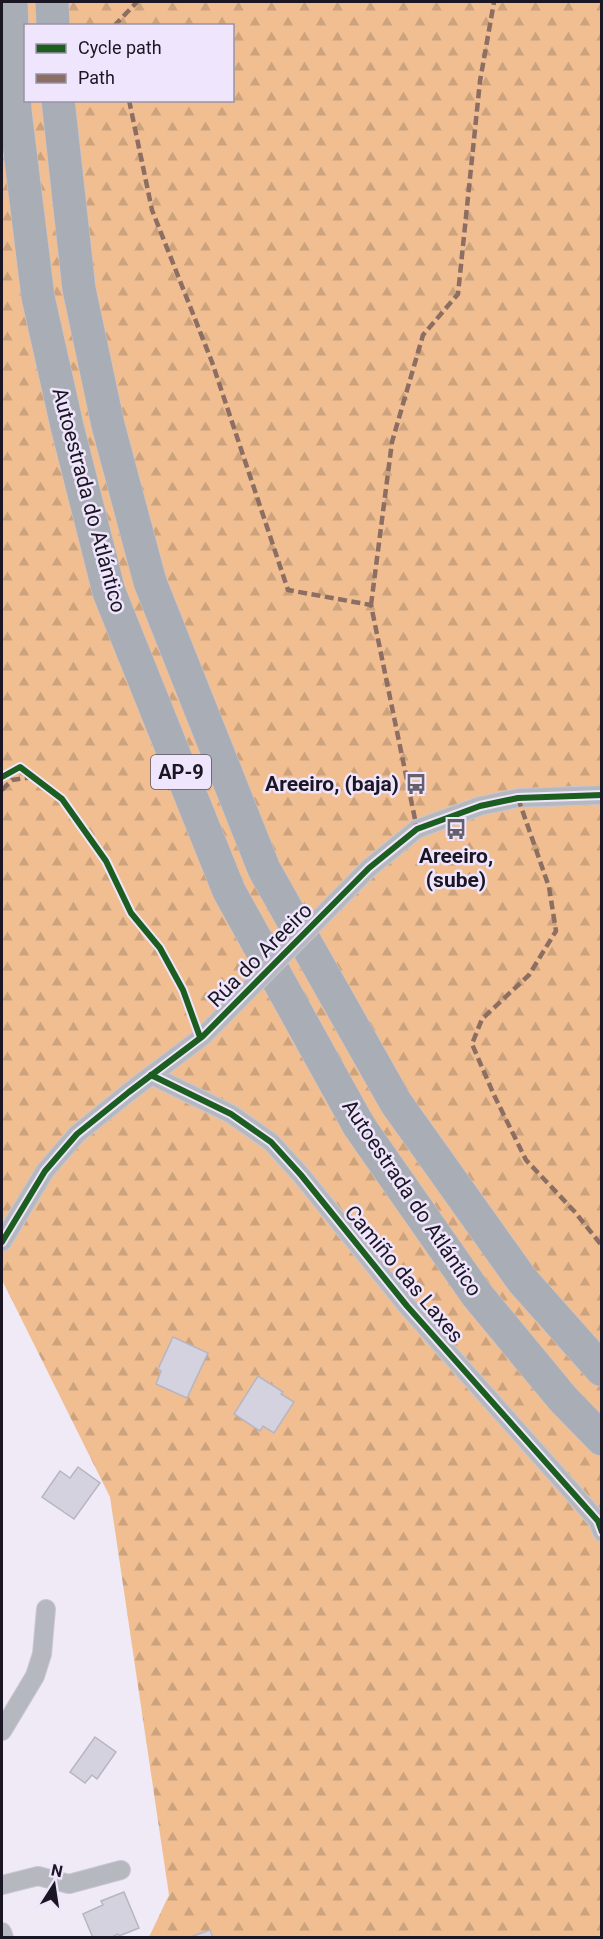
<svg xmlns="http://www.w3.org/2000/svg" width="603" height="1939" font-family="Roboto,sans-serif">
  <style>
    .forest { fill: url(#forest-firs); fill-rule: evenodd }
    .building { fill: #d4d2df; stroke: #b7b5c1; stroke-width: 1.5 }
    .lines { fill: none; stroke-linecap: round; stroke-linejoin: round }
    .street-casing { stroke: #cac5d0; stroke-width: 20 }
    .highway-casing { stroke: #cac5d0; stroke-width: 34 }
    .street { stroke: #b5b9bf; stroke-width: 18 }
    .highway { stroke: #a9aeb6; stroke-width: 33 }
    .street-bridge-casing { stroke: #cac5d0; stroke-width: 20; stroke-linecap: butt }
    .street-bridge { stroke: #b5b9bf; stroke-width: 18 }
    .quiet { stroke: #8d6e63; stroke-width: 4.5; stroke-dasharray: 9 4.5; stroke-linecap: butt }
    .cycleway-casing { stroke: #efe5fc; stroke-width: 10 }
    .cycleway { stroke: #1b5e20; stroke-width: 6 }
    .labels { text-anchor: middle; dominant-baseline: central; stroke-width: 5; stroke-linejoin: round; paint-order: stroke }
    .shield { fill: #efe5fc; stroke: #5b5464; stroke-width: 1.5 }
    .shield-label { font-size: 20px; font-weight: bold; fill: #1b1623 }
    .street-label { font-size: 21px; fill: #1b1623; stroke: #efe5fc }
    .poi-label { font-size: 21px; font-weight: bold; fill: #1b1623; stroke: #efe5fc; text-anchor: end }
  </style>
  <defs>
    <pattern id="forest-firs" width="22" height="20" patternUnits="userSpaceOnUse" patternTransform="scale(1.5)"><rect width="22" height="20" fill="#f0be91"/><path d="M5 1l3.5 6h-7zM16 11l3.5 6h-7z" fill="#cda37d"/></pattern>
  </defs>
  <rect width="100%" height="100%" fill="#f0eaf7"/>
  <!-- forest -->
  <path class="forest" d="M 2,2 L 601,2 L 601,1937 L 149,1937 L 169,1895 L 110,1497 L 2,1280 ZM 26,26 L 232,26 L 232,100 L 26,100 Z"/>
  <!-- building -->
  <g class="building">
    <path d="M 173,1337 L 208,1353 L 187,1398 L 156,1384 L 161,1371 L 158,1369 Z"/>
    <path d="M 258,1376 L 283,1392 L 281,1394 L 294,1402 L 274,1433 L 263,1426 L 260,1431 L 234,1414 Z"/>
    <path d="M 78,1467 L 100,1483 L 74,1519 L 42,1497 L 60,1471 L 70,1478 Z"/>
    <path d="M 95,1737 L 116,1752 L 97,1779 L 92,1775 L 85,1783 L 70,1772 Z"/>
    <path d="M 124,1892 L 139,1928 L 119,1936 L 118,1934 L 110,1938 L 93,1938 L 83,1914 L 103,1905 L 101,1901 Z"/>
    <path d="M 210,1930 L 213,1938 L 187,1938 Z"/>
  </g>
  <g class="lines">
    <defs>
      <g id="street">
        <path d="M 369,868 L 417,829 L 480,806 L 518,798 L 602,795"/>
        <path d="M 151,1075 L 231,1114 L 271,1142 L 301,1175 L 407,1306 L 598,1521 L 602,1532"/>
        <path d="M 2,1242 L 45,1171 L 77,1134 L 129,1092 L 203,1036"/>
        <path d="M 2,1731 L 35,1676 L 42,1654 L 46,1609"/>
        <path d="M 2,1885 L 38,1876 L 69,1884 L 121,1870"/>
        <path d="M 2,1932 L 4,1938"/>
      </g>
      <g id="highway">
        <path d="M 11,2 L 15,111 L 38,297 L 67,426 L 109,592 L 229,891 L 359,1126 L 477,1295 L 563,1399 L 602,1439"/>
        <path d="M 52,2 L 53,26"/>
        <path d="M 58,100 L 79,289 L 108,425 L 150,582 L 264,869 L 396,1103 L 522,1280 L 602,1370"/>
      </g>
    </defs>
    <!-- street casing -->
    <use href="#street" class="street-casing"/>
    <!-- highway casing -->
    <use href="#highway" class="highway-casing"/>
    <!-- street -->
    <use href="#street" class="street"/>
    <!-- highway -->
    <use href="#highway" class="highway"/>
    <defs>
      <path id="street-bridge" d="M 203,1036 L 369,868"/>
    </defs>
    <!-- street-bridge casing -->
    <use href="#street-bridge" class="street-bridge-casing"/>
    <!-- street-bridge -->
    <use href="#street-bridge" class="street-bridge"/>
    <!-- quiet -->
    <g class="quiet">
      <path d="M 114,26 L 137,2"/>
      <path d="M 129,100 L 152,210 L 212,362 L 288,590 L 371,605 L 417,829"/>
      <path d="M 371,605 L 392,442 L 423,335 L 458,294 L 480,81 L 494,2"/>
      <path d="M 2,790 L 12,780 L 33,777"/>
      <path d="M 518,798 L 549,887 L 556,931 L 529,975 L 482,1019 L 472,1044 L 494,1095 L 526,1160 L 575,1212 L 602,1246"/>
    </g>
    <defs>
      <g id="cycleway">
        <path d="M 2,777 L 20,767 L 62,799 L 106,861 L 131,913 L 160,948 L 183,990 L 200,1037"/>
        <path d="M 151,1075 L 231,1114 L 271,1142 L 301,1175 L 407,1306 L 598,1521 L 602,1532"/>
        <path d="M 2,1242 L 45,1171 L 77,1134 L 129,1092 L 203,1036 L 369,868 L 417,829 L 480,806 L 518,798 L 602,795"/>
      </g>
    </defs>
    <!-- cycleway casing -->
    <use href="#cycleway" class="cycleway-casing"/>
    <!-- cycleway -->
    <use href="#cycleway" class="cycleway"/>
  </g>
  <!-- icons -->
  <defs>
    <symbol id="bus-bare" viewBox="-9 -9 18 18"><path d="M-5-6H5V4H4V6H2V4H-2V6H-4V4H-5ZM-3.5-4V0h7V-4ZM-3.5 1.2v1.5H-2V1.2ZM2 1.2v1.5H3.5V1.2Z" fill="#66606d" stroke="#efe5fc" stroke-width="2.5" paint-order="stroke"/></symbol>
  </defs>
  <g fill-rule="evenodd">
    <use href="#bus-bare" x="401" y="769" width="30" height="30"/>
    <use href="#bus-bare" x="441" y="814" width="30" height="30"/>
  </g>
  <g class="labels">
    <!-- shield labels -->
    <rect class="shield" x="151" y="755" width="60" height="34" rx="4.5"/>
    <g class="shield-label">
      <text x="181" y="772">AP-9</text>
    </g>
    <!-- street labels -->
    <g class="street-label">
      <text transform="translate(89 500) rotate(75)">Autoestrada do Atlántico</text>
      <text transform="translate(260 955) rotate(-45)">Rúa do Areeiro</text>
      <text transform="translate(412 1198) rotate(56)">Autoestrada do Atlántico</text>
      <text transform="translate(404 1274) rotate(50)">Camiño das Laxes</text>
    </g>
    <!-- poi labels -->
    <g class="poi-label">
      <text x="399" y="784">Areeiro, (baja)</text>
      <text x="456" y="856" text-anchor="middle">Areeiro,<tspan x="456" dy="24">(sube)</tspan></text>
    </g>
  </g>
  <!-- border -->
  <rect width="603" height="1939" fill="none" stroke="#1b1623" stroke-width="6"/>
  <!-- legend -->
  <rect x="24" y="24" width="210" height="78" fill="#efe5fc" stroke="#9a92a5" stroke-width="1.5"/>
  <rect x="36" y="44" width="30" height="9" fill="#1b5e20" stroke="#9a92a5" stroke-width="1.5"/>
  <text x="78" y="54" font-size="18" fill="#1b1623">Cycle path</text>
  <rect x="36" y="74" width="30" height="9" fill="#8d6e63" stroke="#9a92a5" stroke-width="1.5"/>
  <text x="78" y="84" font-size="18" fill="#1b1623">Path</text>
  <!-- north arrow -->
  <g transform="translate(54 1885) rotate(12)" stroke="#efe5fc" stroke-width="4.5" paint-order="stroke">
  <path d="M0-4.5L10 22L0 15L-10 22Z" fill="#1b1623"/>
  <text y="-9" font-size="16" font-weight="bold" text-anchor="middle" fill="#1b1623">N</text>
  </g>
</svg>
